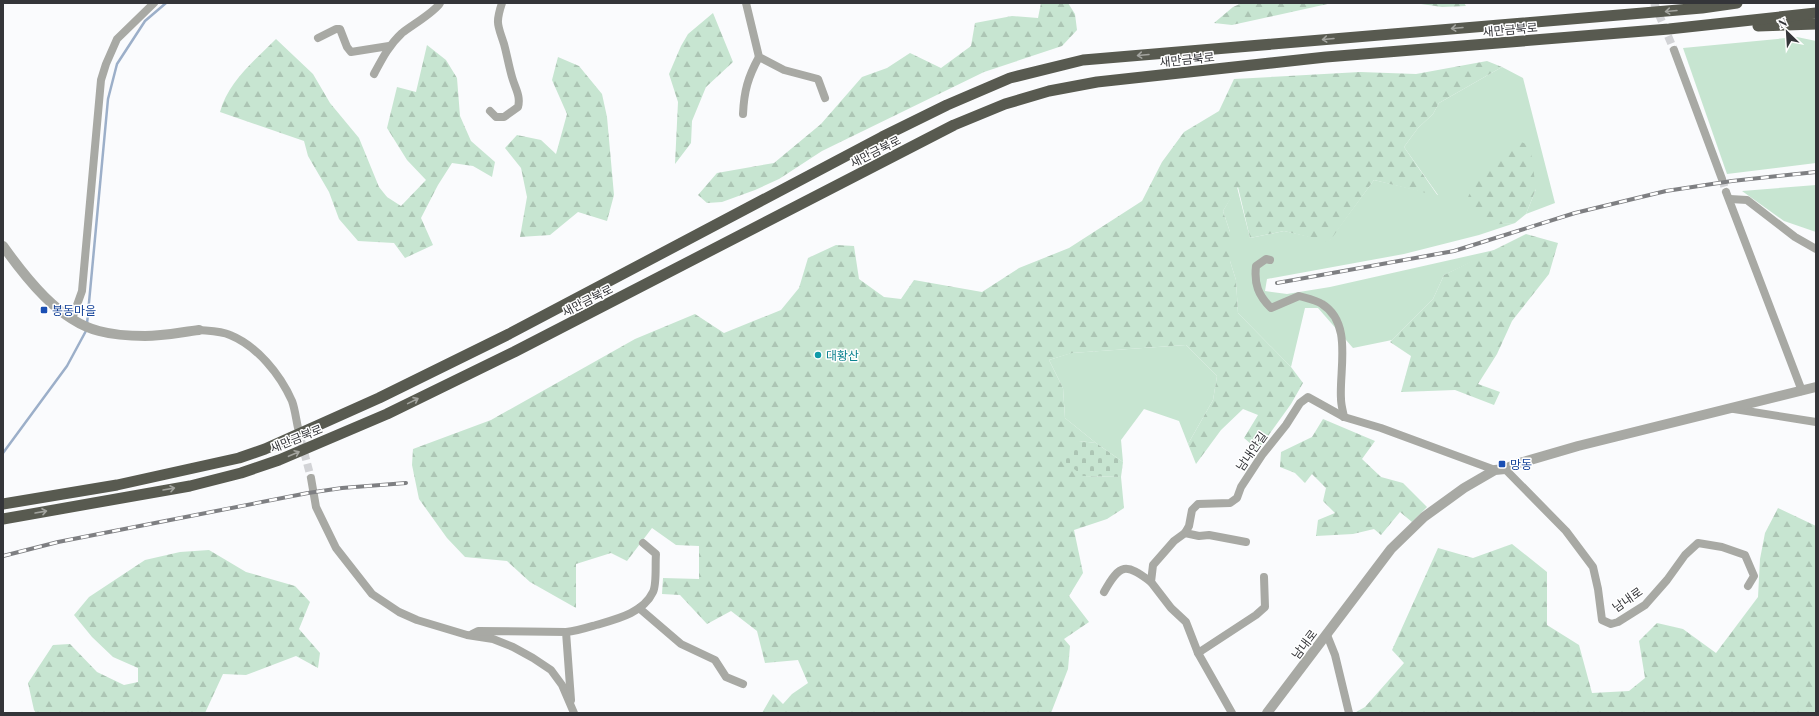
<svg xmlns="http://www.w3.org/2000/svg" width="1819" height="716" font-family="'Playfair Display','Noto Sans KR',serif">
  <style>
    .green { fill: #c7e5d1 }
    .forest { fill: url(#forest-firs) }
    .cemetery { fill: url(#cemetery-stones) }
    .lines { fill: none; stroke-linecap: round; stroke-linejoin: round }
    .stream { stroke: #9cafc9; stroke-width: 2.5 }
    .minor-tunnel { stroke: #d2d3d6; stroke-width: 8; stroke-dasharray: 8 4; stroke-linecap: butt }
    .minor { stroke: #a8a9a4; stroke-width: 8 }
    .tertiary { stroke: #a8a9a4; stroke-width: 10 }
    .trunk { stroke: #585a50; stroke-width: 11 }
    .rail-casing { stroke: #7e7f82; stroke-width: 4 }
    .rail { stroke: #fff; stroke-width: 2.5; stroke-dasharray: 8; stroke-linecap: butt }
    .oneway { stroke: #a3a49f }
    .transit-dot { fill: #1a4fb4; stroke: #fff; stroke-width: 1.5 }
    .culture-dot { fill: #0f9aa8; stroke: #fff; stroke-width: 1.5 }
    .labels { text-anchor: middle; dominant-baseline: central; stroke-width: 3; stroke-linejoin: round; paint-order: stroke }
    .street-label { font-size: 12px; fill: #343539; stroke: #fff }
    .transit-label { font-size: 12px; fill: #164399; stroke: #fff; text-anchor: start }
    .culture-label { font-size: 12px; fill: #0d838f; stroke: #fff; text-anchor: start }
  </style>
  <defs>
    <pattern id="forest-firs" width="22" height="20" patternUnits="userSpaceOnUse"><rect width="22" height="20" fill="#c7e5d1"/><path d="M5 1l3.5 6h-7zM16 11l3.5 6h-7z" fill="#acc5b4"/></pattern>
    <pattern id="cemetery-stones" width="16" height="16" patternUnits="userSpaceOnUse"><rect width="16" height="16" fill="#c7e5d1"/><path d="M2 7V4a2 2 0 0 1 4 0v3zM10 15v-3a2 2 0 0 1 4 0v3z" fill="#acc5b4"/></pattern>
  </defs>
  <rect width="100%" height="100%" fill="#fafbfd"/>
  <!-- green -->
  <g class="green">
    <path d="M 1797,37 L 1816,41 L 1816,163 L 1727,174 L 1683,48 Z"/>
    <path d="M 1502,67 L 1523,78 L 1555,203 L 1526,214 L 1536,189 L 1487,224 L 1515,223 L 1479,235 L 1404,254 L 1267,279 L 1265,291 L 1287,294 L 1330,287 L 1499,249 L 1444,275 L 1433,299 L 1392,340 L 1353,348 L 1318,308 L 1305,308 L 1291,367 L 1238,313 L 1236,280 L 1230,261 L 1230,232 L 1223,211 L 1237,187 L 1250,238 L 1284,231 L 1329,241 L 1374,180 L 1438,195 L 1404,147 L 1418,128 L 1433,114 L 1439,103 Z"/>
    <path d="M 1816,185 L 1816,232 L 1784,221 L 1742,191 Z"/>
    <path d="M 1186,345 L 1217,376 L 1213,400 L 1188,444 L 1179,421 L 1144,409 L 1121,440 L 1123,462 L 1096,443 L 1065,418 L 1063,388 L 1049,360 L 1071,353 Z"/>
  </g>
  <!-- forest -->
  <g class="forest">
    <path d="M 1041,3 L 1068,3 L 1075,14 L 1077,30 L 1062,46 L 984,72 L 822,151 L 779,179 L 755,190 L 722,202 L 707,203 L 698,195 L 717,173 L 774,163 L 821,124 L 862,77 L 887,68 L 910,53 L 941,68 L 971,46 L 975,23 L 1012,16 L 1038,18 Z"/>
    <path d="M 1242,3 L 1332,3 L 1232,25 L 1214,23 L 1233,7 Z"/>
    <path d="M 1414,3 L 1464,3 L 1466,6 L 1442,7 Z"/>
    <path d="M 713,13 L 733,62 L 706,87 L 692,121 L 691,143 L 675,164 L 678,102 L 669,74 L 681,46 L 688,34 Z"/>
    <path d="M 276,39 L 313,74 L 330,103 L 359,138 L 379,187 L 387,197 L 401,206 L 426,180 L 407,160 L 387,128 L 397,87 L 416,92 L 427,45 L 446,60 L 457,78 L 460,116 L 471,141 L 495,162 L 492,177 L 473,166 L 452,163 L 438,185 L 421,218 L 433,245 L 405,258 L 394,243 L 358,241 L 339,219 L 329,192 L 308,156 L 304,141 L 220,112 C 228,82 254,61 276,39 Z"/>
    <path d="M 558,57 L 579,66 L 602,94 L 607,117 L 614,195 L 607,221 L 578,212 L 550,235 L 520,237 L 527,197 L 521,168 L 505,148 L 517,135 L 541,140 L 556,154 L 567,114 L 552,80 Z"/>
    <path d="M 1487,61 L 1502,67 L 1439,103 L 1433,114 L 1418,128 L 1404,147 L 1438,196 L 1374,180 L 1329,242 L 1284,231 L 1250,238 L 1238,187 L 1223,211 L 1230,232 L 1230,261 L 1236,280 L 1238,313 L 1291,367 L 1303,383 L 1291,404 L 1258,450 L 1244,438 L 1258,415 L 1243,409 L 1221,430 L 1196,464 L 1188,444 L 1213,400 L 1217,376 L 1186,345 L 1072,353 L 1049,360 L 1063,388 L 1065,418 L 1096,443 L 1079,441 L 1083,476 L 1121,477 L 1124,508 L 1107,519 L 1074,530 L 1083,573 L 1069,596 L 1089,622 L 1064,639 L 1070,646 L 1068,669 L 1051,713 L 762,713 L 773,694 L 783,704 L 792,694 L 808,683 L 798,660 L 765,663 L 757,631 L 731,611 L 707,624 L 680,595 L 662,594 L 663,578 L 699,579 L 699,546 L 676,545 L 652,528 L 627,561 L 611,553 L 576,564 L 576,608 L 530,582 L 507,561 L 465,557 L 447,538 L 419,499 L 412,465 L 413,449 L 491,420 L 635,339 L 695,314 L 724,333 L 781,310 L 799,288 L 808,258 L 836,245 L 854,246 L 859,279 L 884,297 L 901,299 L 914,280 L 982,292 L 1019,268 L 1069,248 L 1142,201 L 1162,162 L 1184,132 L 1219,111 L 1234,79 L 1360,72 L 1416,74 Z"/>
    <path d="M 1521,142 L 1530,145 L 1536,189 L 1526,214 L 1515,223 L 1487,225 L 1465,205 C 1474,177 1499,160 1521,142 Z"/>
    <path d="M 1526,234 L 1558,243 L 1549,274 L 1512,321 L 1497,354 L 1478,384 L 1500,392 L 1494,405 L 1455,390 L 1401,392 L 1411,356 L 1390,342 L 1433,299 L 1444,275 Z"/>
    <path d="M 1323,419 L 1375,441 L 1362,459 L 1381,477 L 1403,483 L 1427,507 L 1412,522 L 1400,512 L 1381,535 L 1374,529 L 1353,534 L 1316,536 L 1318,520 L 1335,513 L 1323,501 L 1326,488 L 1312,474 L 1305,483 L 1295,473 L 1280,467 L 1281,452 L 1312,437 Z"/>
    <path d="M 1778,508 L 1816,526 L 1816,713 L 1356,713 L 1356,712 L 1365,707 L 1404,663 L 1392,650 L 1438,548 L 1473,558 L 1512,544 L 1547,572 L 1547,625 L 1579,645 L 1592,693 L 1629,691 L 1645,678 L 1639,641 L 1657,623 L 1683,629 L 1716,653 L 1758,597 L 1760,559 L 1765,533 Z"/>
    <path d="M 209,550 L 246,572 L 295,586 L 310,602 L 299,629 L 320,653 L 318,668 L 296,656 L 246,675 L 223,674 L 205,713 L 36,713 L 34,710 L 28,683 L 53,645 L 70,644 L 97,672 L 124,685 L 138,682 L 138,668 L 113,657 L 92,637 L 74,615 L 89,597 L 145,560 L 180,552 Z"/>
  </g>
  <!-- cemetery -->
  <path class="cemetery" d="M 1079,441 L 1096,443 L 1123,462 L 1121,477 L 1083,476 L 1064,461 Z"/>
  <g class="lines">
    <!-- stream -->
    <g class="stream">
      <path d="M 87,324 L 108,99 L 117,64 L 145,21 L 166,3"/>
      <path d="M 3,453 L 67,366 L 87,329"/>
    </g>
    <!-- minor-tunnel -->
    <g class="minor-tunnel">
      <path d="M 1654,3 L 1674,50"/>
      <path d="M 1722,179 L 1726,192"/>
      <path d="M 298,429 L 311,478"/>
    </g>
    <!-- minor -->
    <g class="minor">
      <path d="M 746,3 L 759,57 L 784,70 L 818,79 L 825,98"/>
      <path d="M 318,38 L 336,29 L 340,29 L 347,47 L 351,52 L 389,46"/>
      <path d="M 1674,50 L 1722,179"/>
      <path d="M 374,74 C 382,59 389,45 402,33 C 412,25 435,12 440,3"/>
      <path d="M 490,111 L 496,117 L 504,117 L 518,107 C 521,96 515,88 512,77 C 509,67 507,55 504,44 C 498,25 495,24 502,3"/>
      <path d="M 743,114 C 744,91 748,77 759,57"/>
      <path d="M 1726,192 L 1802,391"/>
      <path d="M 1730,199 L 1747,200 L 1795,237 L 1816,249"/>
      <path d="M 1270,260 L 1266,259 L 1256,266 C 1254,284 1258,295 1271,308 L 1299,296 C 1306,298 1316,300 1322,304 C 1353,323 1339,369 1341,399 C 1341,405 1343,411 1344,417"/>
      <path d="M 72,319 L 82,291 L 101,80 L 106,64 L 117,39 L 154,3"/>
      <path d="M 199,330 C 209,331 221,331 230,335 C 257,346 280,374 292,401 C 295,409 296,419 298,428"/>
      <path d="M 1734,409 L 1816,422"/>
      <path d="M 1505,469 L 1566,531 L 1593,567 L 1598,589 L 1602,620 L 1611,624 L 1618,622 L 1645,605 L 1667,580 L 1685,555 L 1698,543 L 1722,547 L 1745,555 L 1754,576 L 1748,586"/>
      <path d="M 311,478 L 316,507 L 336,548 L 372,594 L 399,612 L 417,620 L 467,635 L 493,639 L 513,647 L 533,658 L 551,670 L 562,685 L 574,713"/>
      <path d="M 1185,533 L 1199,536 L 1209,535 L 1246,542"/>
      <path d="M 1104,592 C 1120,563 1126,563 1151,582"/>
      <path d="M 639,608 L 681,644 L 715,660 L 726,677 L 743,684"/>
      <path d="M 566,632 C 577,631 586,628 596,625 C 617,619 643,613 653,592 C 657,584 655,564 656,554 L 643,543"/>
      <path d="M 472,634 L 478,631 L 566,632 L 571,700"/>
      <path d="M 1327,635 L 1335,655 L 1349,713"/>
      <path d="M 1198,653 L 1256,615 L 1265,607 L 1264,577"/>
      <path d="M 1232,713 L 1198,653 L 1186,622 L 1171,608 L 1151,582 L 1153,565 L 1174,541 L 1185,533 L 1189,526 L 1192,510 L 1198,504 L 1230,503 L 1237,498 L 1241,487 L 1262,455 L 1286,425 L 1300,403 L 1308,397 L 1344,417 L 1381,428 L 1495,470"/>
    </g>
    <!-- tertiary -->
    <g class="tertiary">
      <path d="M 3,246 C 26,278 59,321 99,331 C 114,335 130,336 145,336 C 163,336 182,332 199,330"/>
      <path d="M 1267,713 L 1391,549 L 1424,517 L 1464,488 L 1495,470 L 1505,469 L 1516,464 L 1578,446 L 1816,387"/>
    </g>
    <!-- trunk -->
    <g class="trunk">
      <path d="M 1758,26 L 1816,24"/>
      <path d="M 3,504 L 117,485 L 239,458 L 265,449 L 379,398 L 509,334 L 882,137 L 947,105 L 1010,78 L 1083,60 L 1702,8 L 1737,3"/>
      <path d="M 3,519 L 190,486 L 241,473 L 279,460 L 387,414 L 514,352 L 954,125 L 1005,104 L 1049,91 L 1097,82 L 1326,57 L 1669,29 L 1816,13"/>
    </g>
    <defs>
      <g id="rail">
        <path d="M 1277,283 L 1454,251 L 1575,213 L 1666,191 L 1732,181 L 1816,172"/>
        <path d="M 3,556 L 58,542 L 308,493 L 342,488 L 406,483"/>
      </g>
    </defs>
    <!-- rail casing -->
    <use href="#rail" class="rail-casing"/>
    <!-- rail -->
    <use href="#rail" class="rail"/>
  </g>
  <!-- one-way arrows -->
  <defs><path id="oneway-shaft" d="M-6 0H5M1.5-3L5.5 0L1.5 3" fill="none" stroke-width="1.6" stroke-linecap="round" stroke-linejoin="round"/></defs>
  <g class="oneway">
    <use href="#oneway-shaft" transform="translate(1671 11) rotate(175)"/>
    <use href="#oneway-shaft" transform="translate(1457 28) rotate(175)"/>
    <use href="#oneway-shaft" transform="translate(1328 39) rotate(175)"/>
    <use href="#oneway-shaft" transform="translate(1143 55) rotate(175)"/>
    <use href="#oneway-shaft" transform="translate(413 401) rotate(-26)"/>
    <use href="#oneway-shaft" transform="translate(294 454) rotate(-23)"/>
    <use href="#oneway-shaft" transform="translate(169 489) rotate(-10)"/>
    <use href="#oneway-shaft" transform="translate(41 512) rotate(-10)"/>
  </g>
  <!-- markers -->
  <g class="transit-dot">
    <rect x="40" y="306" width="8" height="8" rx="2"/>
    <rect x="1498" y="460" width="8" height="8" rx="2"/>
  </g>
  <circle class="culture-dot" cx="818" cy="355" r="4"/>
  <g class="labels">
    <!-- street labels -->
    <g class="street-label">
      <text transform="translate(1510 29) rotate(-5)">새만금북로</text>
      <text transform="translate(1187 59) rotate(-6)">새만금북로</text>
      <text transform="translate(875 151) rotate(-27)">새만금북로</text>
      <text transform="translate(587 300) rotate(-27)">새만금북로</text>
      <text transform="translate(296 438) rotate(-22)">새만금북로</text>
      <text transform="translate(1251 451) rotate(-55)">남내안길</text>
      <text transform="translate(1627 599) rotate(-35)">남내로</text>
      <text transform="translate(1304 644) rotate(-53)">남내로</text>
    </g>
    <!-- transit labels -->
    <g class="transit-label">
      <text x="52" y="310">봉동마을</text>
      <text x="1510" y="464">망동</text>
    </g>
    <!-- culture labels -->
    <g class="culture-label">
      <text x="826" y="355">대황산</text>
    </g>
  </g>
  <!-- border -->
  <rect width="1819" height="716" fill="none" stroke="#343539" stroke-width="8"/>
  <!-- north arrow -->
  <g transform="translate(1787 32) rotate(335)" stroke="#ffffff" stroke-width="3" paint-order="stroke">
  <path d="M0-3L7 15L0 10L-7 15Z" fill="#343539"/>
  <text y="-6" font-size="11" font-weight="bold" text-anchor="middle" fill="#343539">N</text>
  </g>
</svg>
